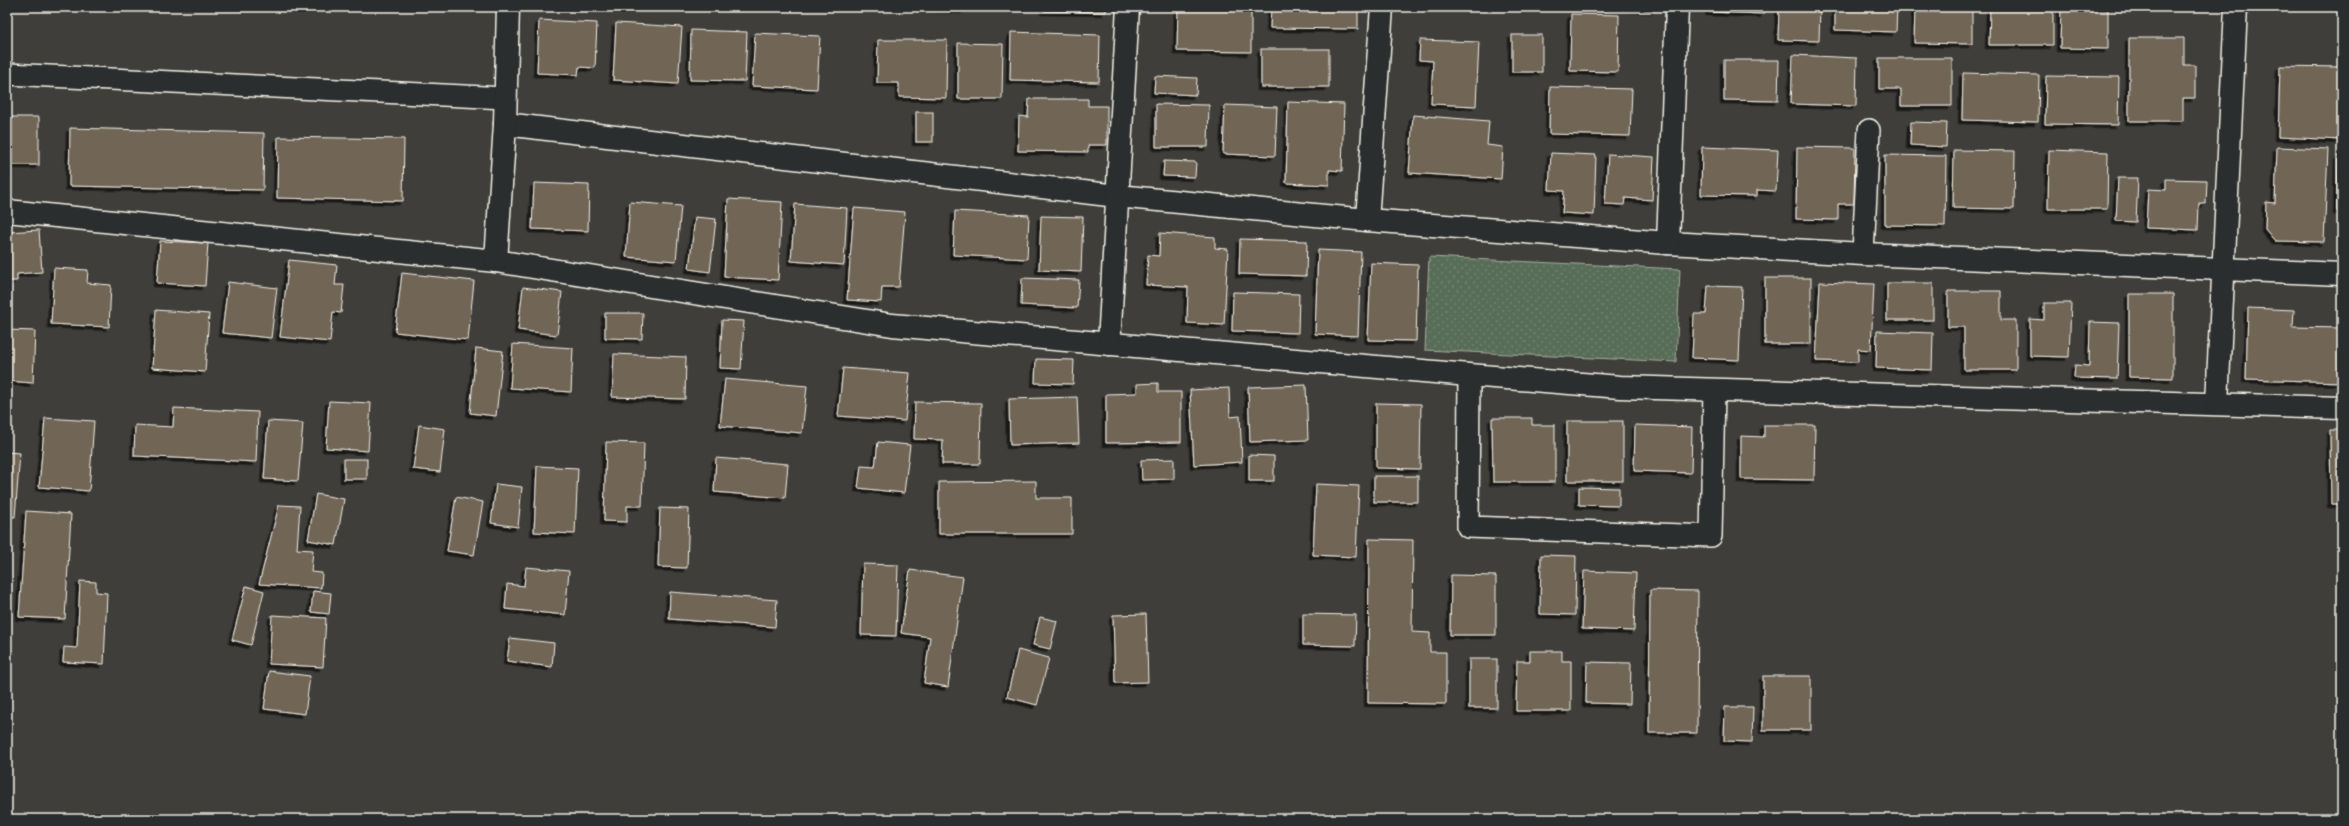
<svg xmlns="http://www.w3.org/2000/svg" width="2349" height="826" font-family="'Comic Neue',sans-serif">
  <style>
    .park { fill: url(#park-dots); stroke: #a6afa0 }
    .building { fill: #716657; stroke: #f4f1e8; filter: url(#shadow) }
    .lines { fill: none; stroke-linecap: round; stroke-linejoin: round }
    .lane-casing { stroke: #f4f1e8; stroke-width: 24 }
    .street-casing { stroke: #f4f1e8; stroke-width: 25 }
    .lane { stroke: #2a2d2e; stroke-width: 21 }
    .street { stroke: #2a2d2e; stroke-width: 22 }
  </style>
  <defs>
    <pattern id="park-dots" width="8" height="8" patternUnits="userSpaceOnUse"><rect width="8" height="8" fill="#596d58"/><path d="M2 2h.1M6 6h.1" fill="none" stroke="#718270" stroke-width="1.8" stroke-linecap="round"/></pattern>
    <filter id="shadow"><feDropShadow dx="-3.5" dy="3.5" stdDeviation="0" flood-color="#0009"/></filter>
  </defs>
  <rect width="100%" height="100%" fill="#3f3e3a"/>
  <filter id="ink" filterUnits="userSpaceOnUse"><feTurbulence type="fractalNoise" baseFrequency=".025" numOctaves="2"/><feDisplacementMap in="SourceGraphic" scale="8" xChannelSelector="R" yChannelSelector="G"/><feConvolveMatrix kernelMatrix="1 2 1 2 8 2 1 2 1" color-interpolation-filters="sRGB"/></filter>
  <g filter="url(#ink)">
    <!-- park -->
    <path class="park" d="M 1429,257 L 1680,269 L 1676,362 L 1425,350 Z"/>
    <!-- building -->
    <g class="building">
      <path d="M 864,7 L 965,7 L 965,10 Z"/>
      <path d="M 1044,7 L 1106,7 L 1106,12 L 1044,11 Z"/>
      <path d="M 1178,7 L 1251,7 L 1251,52 L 1177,51 Z"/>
      <path d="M 1271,7 L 1358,7 L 1358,29 L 1270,28 Z"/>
      <path d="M 1611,7 L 1656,7 L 1656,10 L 1611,8 Z"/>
      <path d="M 1710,7 L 1764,7 L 1764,14 L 1709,12 Z"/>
      <path d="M 1779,7 L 1820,7 L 1819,41 L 1778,40 Z"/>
      <path d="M 1835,7 L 1897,7 L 1896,32 L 1835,30 Z"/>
      <path d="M 1915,7 L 1972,7 L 1972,44 L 1914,43 Z"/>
      <path d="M 1990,7 L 2053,7 L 2053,45 L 1989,45 Z"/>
      <path d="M 2061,7 L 2108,7 L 2108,49 L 2060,48 Z"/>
      <path d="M 1571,14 L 1619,15 L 1618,72 L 1570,71 Z"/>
      <path d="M 539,20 L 597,23 L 595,68 L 579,67 L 578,75 L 537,73 Z"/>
      <path d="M 616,23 L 682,27 L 678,84 L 613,80 Z"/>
      <path d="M 691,30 L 747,32 L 745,81 L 690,80 Z"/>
      <path d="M 1011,32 L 1100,35 L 1099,82 L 1010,80 Z"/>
      <path d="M 755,33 L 820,36 L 817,89 L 752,86 Z"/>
      <rect x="1512" y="35" width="30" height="37"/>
      <path d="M 2129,38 L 2184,38 L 2184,65 L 2195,65 L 2195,98 L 2183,98 L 2183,121 L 2129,121 Z"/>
      <path d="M 878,40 L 947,40 L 946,98 L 899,97 L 899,83 L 877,83 Z"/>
      <path d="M 1420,40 L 1479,42 L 1476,106 L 1431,104 L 1433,61 L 1419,60 Z"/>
      <path d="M 958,43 L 1003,44 L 1002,99 L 958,99 Z"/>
      <rect x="1261" y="49" width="68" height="38"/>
      <path d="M 1793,55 L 1857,58 L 1856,106 L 1791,104 Z"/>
      <path d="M 1879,58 L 1952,58 L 1952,106 L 1901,106 L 1901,89 L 1879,89 Z"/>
      <path d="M 1724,60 L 1779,60 L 1778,101 L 1724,100 Z"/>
      <path d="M 2280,66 L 2342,67 L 2342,140 L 2278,137 Z"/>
      <path d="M 1963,73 L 2039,75 L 2038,122 L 1962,120 Z"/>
      <path d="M 1155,76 L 1197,78 L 1196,95 L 1154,93 Z"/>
      <path d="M 2046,76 L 2119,77 L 2118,125 L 2045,124 Z"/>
      <path d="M 1550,87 L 1632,89 L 1630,136 L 1549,134 Z"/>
      <path d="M 1029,99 L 1088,99 L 1088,106 L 1107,106 L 1107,145 L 1088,145 L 1088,152 L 1018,151 L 1019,116 L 1028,117 Z"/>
      <path d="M 1288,102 L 1344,104 L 1342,171 L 1329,170 L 1329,185 L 1286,183 Z"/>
      <path d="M 1156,104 L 1209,105 L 1208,147 L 1156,147 Z"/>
      <path d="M 1225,105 L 1277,107 L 1275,156 L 1223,154 Z"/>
      <rect x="916" y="112" width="17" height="30"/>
      <path d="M 1413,115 L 1489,121 L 1487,145 L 1503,147 L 1501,179 L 1409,173 Z"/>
      <rect x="7" y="117" width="32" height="48"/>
      <path d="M 1911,122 L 1947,123 L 1946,147 L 1910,145 Z"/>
      <path d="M 70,128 L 264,133 L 263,190 L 69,186 Z"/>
      <path d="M 278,137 L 404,139 L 403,201 L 277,198 Z"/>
      <path d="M 1702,147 L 1778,150 L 1776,191 L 1757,190 L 1757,196 L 1701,195 Z"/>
      <path d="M 1797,147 L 1855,148 L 1854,204 L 1838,204 L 1838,220 L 1796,219 Z"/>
      <path d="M 2277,147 L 2328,149 L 2324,242 L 2275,241 L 2265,229 L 2266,202 L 2275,203 Z"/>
      <path d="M 1954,150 L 2015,151 L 2014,209 L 1953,208 Z"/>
      <path d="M 2049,150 L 2108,152 L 2107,209 L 2048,209 Z"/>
      <path d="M 1551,153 L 1596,155 L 1594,215 L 1562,213 L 1564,191 L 1549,190 Z"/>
      <path d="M 1608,154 L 1654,157 L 1652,200 L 1625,198 L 1624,205 L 1605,204 Z"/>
      <path d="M 1885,155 L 1946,156 L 1945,226 L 1885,225 Z"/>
      <path d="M 2338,156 L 2342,156 L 2342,211 L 2337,211 Z"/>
      <path d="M 1164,161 L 1196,162 L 1195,177 L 1163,176 Z"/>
      <path d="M 2118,178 L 2138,178 L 2136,222 L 2116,221 Z"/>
      <path d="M 2166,179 L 2207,180 L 2206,204 L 2199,203 L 2198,230 L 2146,228 L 2148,189 L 2166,190 Z"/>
      <path d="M 534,183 L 589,185 L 588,231 L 532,229 Z"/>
      <path d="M 728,199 L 782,202 L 778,280 L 724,277 Z"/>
      <path d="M 630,202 L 681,206 L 676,261 L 626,257 Z"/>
      <path d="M 795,204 L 847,208 L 844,265 L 791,261 Z"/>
      <path d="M 854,208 L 905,212 L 899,287 L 882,287 L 881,302 L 847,300 Z"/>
      <path d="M 955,211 L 1029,215 L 1027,259 L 953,255 Z"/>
      <path d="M 1041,216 L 1083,217 L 1081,272 L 1039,270 Z"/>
      <path d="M 695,217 L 716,219 L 710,272 L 689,269 Z"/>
      <path d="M 7,224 L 8,232 L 39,230 L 42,272 L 17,274 L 17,281 L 7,281 Z"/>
      <path d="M 1160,233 L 1215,237 L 1215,248 L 1228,249 L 1224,325 L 1187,323 L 1188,287 L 1146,285 L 1148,255 L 1159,256 Z"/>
      <path d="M 1240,239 L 1307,241 L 1306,276 L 1239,274 Z"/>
      <path d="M 160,241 L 208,243 L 205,286 L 157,283 Z"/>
      <path d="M 1318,250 L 1361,252 L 1358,336 L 1315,334 Z"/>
      <path d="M 289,260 L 337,265 L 335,285 L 344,285 L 341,313 L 333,312 L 330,342 L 280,337 Z"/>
      <path d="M 1371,263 L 1418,265 L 1416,341 L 1368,340 Z"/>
      <path d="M 54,268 L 88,270 L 87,283 L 111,285 L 109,327 L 51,324 Z"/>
      <path d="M 402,273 L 474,281 L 468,340 L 395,332 Z"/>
      <path d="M 1022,278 L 1079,280 L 1077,308 L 1021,305 Z"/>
      <rect x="1765" y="278" width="46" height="66"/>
      <path d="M 228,282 L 277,288 L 271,338 L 222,333 Z"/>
      <path d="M 1820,282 L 1874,284 L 1871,350 L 1858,349 L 1858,362 L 1816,361 Z"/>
      <rect x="1887" y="283" width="46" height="37"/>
      <path d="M 1708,286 L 1742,287 L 1739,360 L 1692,358 L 1694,314 L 1706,314 Z"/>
      <path d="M 523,287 L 562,292 L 557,335 L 518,330 Z"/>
      <path d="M 1948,291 L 2001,291 L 2001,320 L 2016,320 L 2016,370 L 1964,370 L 1964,327 L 1948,327 Z"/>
      <path d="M 1233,292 L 1299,294 L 1298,333 L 1232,331 Z"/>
      <path d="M 2129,294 L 2173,294 L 2173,378 L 2129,377 Z"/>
      <path d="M 2044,303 L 2071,303 L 2069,357 L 2030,356 L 2030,319 L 2044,320 Z"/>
      <path d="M 2248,308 L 2294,310 L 2293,327 L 2342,328 L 2342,382 L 2246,379 Z"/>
      <path d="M 156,310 L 209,314 L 205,372 L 152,368 Z"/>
      <path d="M 605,313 L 643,313 L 642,339 L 605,338 Z"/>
      <path d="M 722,320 L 744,321 L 741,369 L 720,368 Z"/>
      <path d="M 2090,322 L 2119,323 L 2117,379 L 2074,378 L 2075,365 L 2089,366 Z"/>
      <path d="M 7,330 L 35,331 L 33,383 L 7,381 Z"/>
      <path d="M 1877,331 L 1933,333 L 1932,370 L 1876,368 Z"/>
      <path d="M 513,344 L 573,348 L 571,392 L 510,388 Z"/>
      <path d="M 476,348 L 503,351 L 496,416 L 470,413 Z"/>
      <path d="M 614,354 L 686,357 L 685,399 L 612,397 Z"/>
      <path d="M 1036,359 L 1074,360 L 1073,384 L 1035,383 Z"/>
      <path d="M 843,368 L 910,373 L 905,421 L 838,416 Z"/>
      <path d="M 725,379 L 807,386 L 802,433 L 720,426 Z"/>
      <path d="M 1158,383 L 1158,392 L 1181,392 L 1181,442 L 1106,443 L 1106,394 L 1137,393 L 1137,384 Z"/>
      <path d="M 1306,385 L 1308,440 L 1250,442 L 1248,387 Z"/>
      <path d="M 1229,388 L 1230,417 L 1240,416 L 1242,462 L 1194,465 L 1190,390 Z"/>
      <path d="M 1077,397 L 1079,443 L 1010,445 L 1009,399 Z"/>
      <path d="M 329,401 L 371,403 L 368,451 L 326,448 Z"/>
      <path d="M 915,402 L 981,403 L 980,464 L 942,464 L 943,440 L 914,439 Z"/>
      <path d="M 1376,403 L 1421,404 L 1420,469 L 1376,468 Z"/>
      <path d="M 174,408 L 258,412 L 256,462 L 134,456 L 135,425 L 173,427 Z"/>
      <path d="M 45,418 L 94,421 L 89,491 L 39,487 Z"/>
      <path d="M 1492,418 L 1532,418 L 1532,425 L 1555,425 L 1555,482 L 1493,482 Z"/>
      <path d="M 268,421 L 303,423 L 298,481 L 264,479 Z"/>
      <rect x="1567" y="421" width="56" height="60"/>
      <path d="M 419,425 L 445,429 L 440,472 L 413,469 Z"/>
      <path d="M 1635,425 L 1692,427 L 1691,473 L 1634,471 Z"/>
      <path d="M 1764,425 L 1815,425 L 1814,480 L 1741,479 L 1741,436 L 1764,437 Z"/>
      <path d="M 2330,430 L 2342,430 L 2342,504 L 2331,504 Z"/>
      <path d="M 606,442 L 644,443 L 642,506 L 627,506 L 627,522 L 604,521 Z"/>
      <path d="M 878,442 L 910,445 L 904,493 L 858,488 L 861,466 L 875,467 Z"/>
      <path d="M 7,452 L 20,453 L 15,517 L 7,517 Z"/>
      <path d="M 1249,455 L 1274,456 L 1274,481 L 1249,481 Z"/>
      <path d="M 716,458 L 788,464 L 785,498 L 714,492 Z"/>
      <rect x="344" y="459" width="23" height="20"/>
      <path d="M 1174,459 L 1174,479 L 1142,480 L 1141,460 Z"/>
      <path d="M 537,466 L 578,468 L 575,534 L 534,532 Z"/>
      <rect x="1374" y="476" width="44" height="26"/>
      <path d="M 1036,481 L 1036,498 L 1072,498 L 1072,534 L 939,534 L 939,482 Z"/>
      <path d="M 496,484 L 522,487 L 518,527 L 491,523 Z"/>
      <path d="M 1316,484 L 1359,486 L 1356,557 L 1313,555 Z"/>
      <path d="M 1579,487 L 1619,488 L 1619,506 L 1579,505 Z"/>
      <path d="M 316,494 L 344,499 L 336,545 L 308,540 Z"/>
      <path d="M 456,497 L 483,502 L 474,555 L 447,551 Z"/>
      <path d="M 279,505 L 300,506 L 297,549 L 313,550 L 311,572 L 322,573 L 321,588 L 259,584 Z"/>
      <path d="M 660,508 L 689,509 L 687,568 L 658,567 Z"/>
      <path d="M 26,511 L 71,514 L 65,619 L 19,617 Z"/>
      <path d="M 1369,539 L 1413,540 L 1412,632 L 1430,633 L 1430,652 L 1446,652 L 1446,704 L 1368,703 Z"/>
      <path d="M 1541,555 L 1576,556 L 1575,615 L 1540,614 Z"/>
      <path d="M 863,564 L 898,565 L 896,636 L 861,635 Z"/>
      <path d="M 526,567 L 569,571 L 565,615 L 505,609 L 507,584 L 524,586 Z"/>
      <path d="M 910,570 L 963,577 L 948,687 L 924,683 L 930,637 L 901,633 Z"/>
      <path d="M 1584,571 L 1636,573 L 1634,631 L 1582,629 Z"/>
      <path d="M 1451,575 L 1496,576 L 1496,635 L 1450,635 Z"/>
      <path d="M 80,581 L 96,582 L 96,592 L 107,593 L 104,664 L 63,662 L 64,647 L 77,648 Z"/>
      <path d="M 246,586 L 264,591 L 251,645 L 232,640 Z"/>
      <path d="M 1650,590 L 1698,591 L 1697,733 L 1649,733 Z"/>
      <path d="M 313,591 L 331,593 L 329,614 L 311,612 Z"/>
      <path d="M 670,592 L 777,600 L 775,627 L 669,619 Z"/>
      <path d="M 1146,614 L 1148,682 L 1115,683 L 1113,615 Z"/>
      <path d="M 1303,614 L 1356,615 L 1355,646 L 1303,645 Z"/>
      <path d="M 272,615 L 326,618 L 323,667 L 269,664 Z"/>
      <path d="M 1040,617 L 1057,621 L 1050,649 L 1033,645 Z"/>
      <path d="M 510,638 L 554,643 L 552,667 L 507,661 Z"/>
      <path d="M 1018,650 L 1049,658 L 1037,705 L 1007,697 Z"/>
      <path d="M 1530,651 L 1562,651 L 1562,661 L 1571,661 L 1571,711 L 1516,711 L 1517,661 L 1530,661 Z"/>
      <rect x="1469" y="659" width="28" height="49"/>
      <path d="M 1587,662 L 1631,663 L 1630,704 L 1586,703 Z"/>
      <path d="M 269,671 L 310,676 L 305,714 L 264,709 Z"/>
      <rect x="1763" y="676" width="48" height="54"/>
      <path d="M 1725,707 L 1753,707 L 1752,742 L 1724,741 Z"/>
    </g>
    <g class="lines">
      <defs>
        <g id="lane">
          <path d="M 7,74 L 506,98"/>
          <path d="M 1863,254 L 1869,130"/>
          <path d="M 1469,375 L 1468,527 L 1711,536 L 1714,390"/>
        </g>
        <g id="street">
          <path d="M 505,124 L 1117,196 L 1367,220 L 1668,243 L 1863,254 L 2342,274"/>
          <path d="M 7,211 L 496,261 L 892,325 L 1469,375 L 1620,387 L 2342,408"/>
          <path d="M 1367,220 L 1382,7"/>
          <path d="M 1668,243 L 1677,7"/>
          <path d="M 496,261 L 505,124 L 508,7"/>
          <path d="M 1109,344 L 1128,7"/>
          <path d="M 2217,403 L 2236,7"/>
        </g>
      </defs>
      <!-- lane casing -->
      <use href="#lane" class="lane-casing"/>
      <!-- street casing -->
      <use href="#street" class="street-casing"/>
      <!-- lane -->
      <use href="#lane" class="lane"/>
      <!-- street -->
      <use href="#street" class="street"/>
    </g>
  </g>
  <!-- margin -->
  <rect width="2349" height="826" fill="none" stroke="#2a2d2e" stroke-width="24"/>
  <rect x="12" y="12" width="2325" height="802" fill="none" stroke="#f4f1e8" stroke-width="1.5" filter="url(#ink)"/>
</svg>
